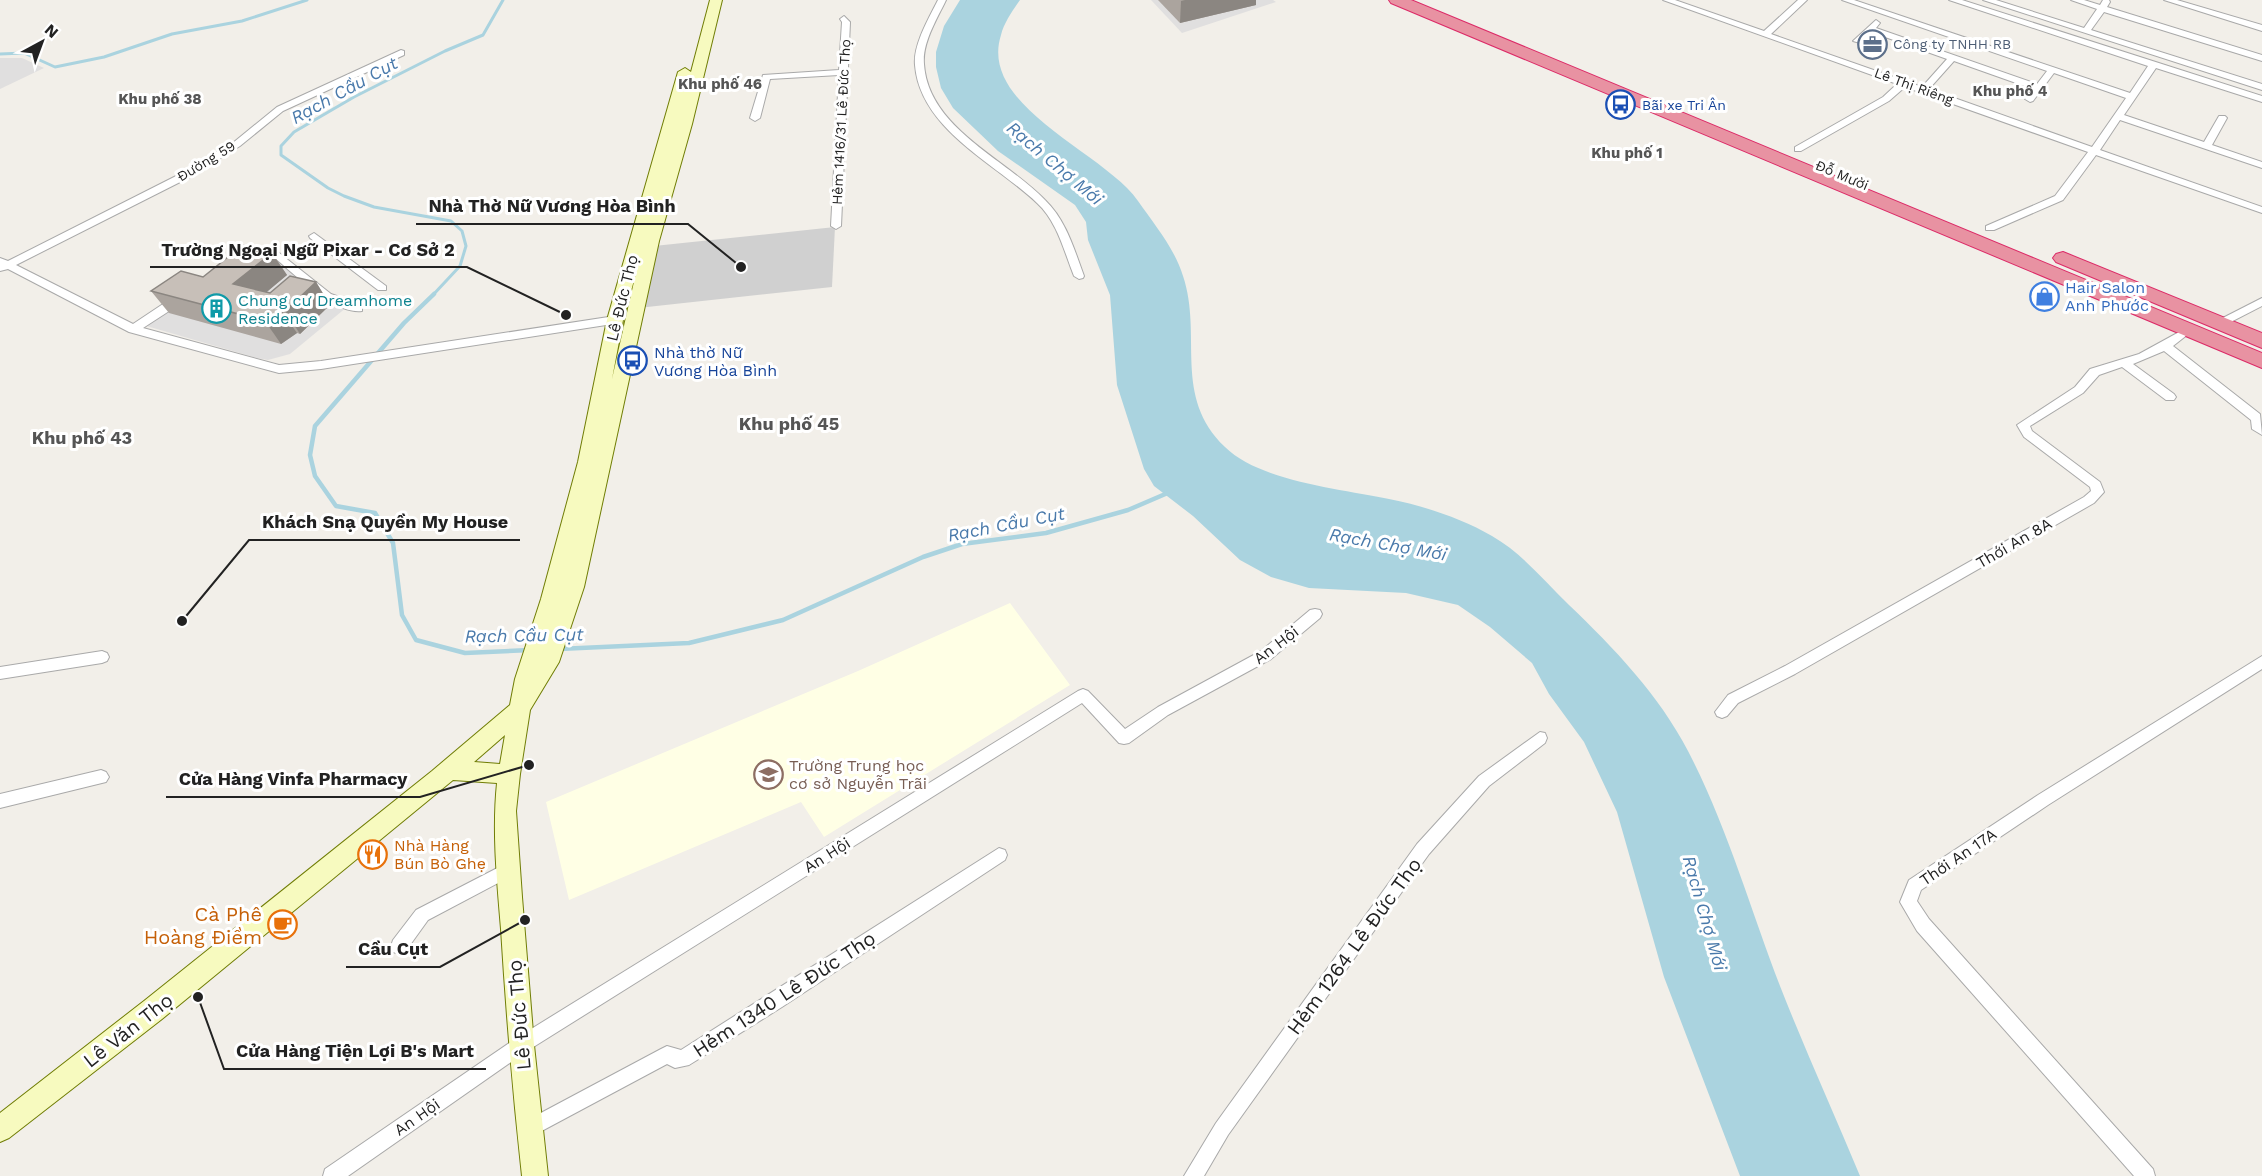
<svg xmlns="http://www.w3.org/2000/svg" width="2262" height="1176" font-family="'Work Sans',sans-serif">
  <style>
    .residential { fill: #e0dfdf }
    .education { fill: #ffffe5 }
    .religious { fill: #d0d0d0 }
    .water { fill: #aad3df }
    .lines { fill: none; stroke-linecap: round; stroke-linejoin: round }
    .stream-far1 { stroke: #aad3df; stroke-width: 3 }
    .stream { stroke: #aad3df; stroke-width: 4.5 }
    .street-casing { stroke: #a9a9a9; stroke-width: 2 }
    .secondary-casing { stroke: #707d05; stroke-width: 2 }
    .highway-casing { stroke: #dc2a67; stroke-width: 2 }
    .street { fill: #fff; fill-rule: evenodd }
    .secondary { fill: #f7fabf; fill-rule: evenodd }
    .highway { fill: #e892a2; fill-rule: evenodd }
    .wall { fill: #aba49e }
    .shaded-wall { fill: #8b8681 }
    .building { fill: #c7bfb8; stroke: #8b8681; stroke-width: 1.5 }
    .labels { text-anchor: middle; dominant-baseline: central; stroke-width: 6; stroke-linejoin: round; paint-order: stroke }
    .far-service-label { font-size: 14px; fill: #4e5e75; stroke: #fff; text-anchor: start }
    .far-street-label { font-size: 14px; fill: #222; stroke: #fff }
    .far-transit-label { font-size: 14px; fill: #164399; stroke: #fff; text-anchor: start }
    .far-neighbourhood-label { font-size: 15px; font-weight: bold; fill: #555; stroke: #fff }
    .shop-label { font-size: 16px; fill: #366cbe; stroke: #fff; text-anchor: start }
    .street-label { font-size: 16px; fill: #222; stroke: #fff }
    .culture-label { font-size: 16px; fill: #0d838f; stroke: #fff; text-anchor: start }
    .transit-label { font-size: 16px; fill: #164399; stroke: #fff; text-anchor: start }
    .education-label { font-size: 16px; fill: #785e54; stroke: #fff; text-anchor: start }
    .food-label { font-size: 16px; fill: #c56008; stroke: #fff; text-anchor: start }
    .water-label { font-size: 18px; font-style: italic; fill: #4a7aab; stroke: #fff }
    .neighbourhood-label { font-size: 18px; font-weight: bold; fill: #555; stroke: #fff }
    .near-food-label { font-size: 20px; fill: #c56008; stroke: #fff; text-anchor: end }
    .near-street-label { font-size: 20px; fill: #222; stroke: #fff }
    .leader { fill: none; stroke: #222; stroke-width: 2 }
    .callout-dot { fill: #222; stroke: #fff; stroke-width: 2 }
    .callout-label { font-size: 18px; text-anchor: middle; font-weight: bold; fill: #222; stroke: #fff; stroke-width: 6; stroke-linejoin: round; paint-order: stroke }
  </style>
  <rect width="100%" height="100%" fill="#f2efe9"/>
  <!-- residential -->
  <g class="residential">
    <path d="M 1151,0 L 1273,0 L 1276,2 L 1182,33 Z"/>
    <path d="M 0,58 L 22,58 L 44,68 L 0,89 Z"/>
    <path d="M 277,257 L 347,307 L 290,354 L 268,360 L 257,358 L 143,325 L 162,311 Z"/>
  </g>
  <!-- education -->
  <path class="education" d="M 1010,603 L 1070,685 L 824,837 L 801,802 L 569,900 L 546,802 L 858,671 Z"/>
  <!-- religious -->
  <path class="religious" d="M 835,227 L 832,287 L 638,308 L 654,246 Z"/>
  <!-- water -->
  <path class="water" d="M 960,0 L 1020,0 C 1013,10 1004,23 1001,35 C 978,107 1104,152 1138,201 C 1154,224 1175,249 1183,276 C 1203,336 1172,396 1225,447 C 1259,481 1341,489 1389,499 C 1424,506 1461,518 1492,536 C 1522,553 1544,581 1569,605 C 1614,648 1659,695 1688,751 C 1727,826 1750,908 1780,986 C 1805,1050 1834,1113 1860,1176 L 1740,1176 L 1664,977 L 1617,812 L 1584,742 L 1549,694 L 1532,663 L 1490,627 L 1458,605 L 1406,593 L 1309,588 L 1271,577 L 1240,560 L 1193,516 L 1154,486 L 1144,469 L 1117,385 L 1110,295 L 1088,240 L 1086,222 L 1075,205 L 998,151 L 953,108 L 941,88 L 936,67 L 936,52 L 944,26 Z"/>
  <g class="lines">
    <!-- stream-far1 -->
    <g class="stream-far1">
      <path d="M 0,54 L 24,53 L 55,67 L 104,57 L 172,34 L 242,21 L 307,0"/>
      <path d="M 432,296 L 460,266 L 466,246 L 462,231 L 451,221 L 374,207 L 344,196 L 328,188 L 281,155 L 281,146 L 294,132 L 354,97 L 445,51 L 483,35 L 503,0"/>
    </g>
    <!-- stream -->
    <g class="stream">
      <path d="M 434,294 L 404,323 L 315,426 L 310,455 L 315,476 L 336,506 L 375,513 L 393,543 L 402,615 L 416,640 L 465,653 L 530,650"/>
      <path d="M 559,649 L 689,643 L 783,620 L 923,557 L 962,544 L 1046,533 L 1128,510 L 1170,492"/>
    </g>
    <defs>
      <g id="street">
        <path d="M 938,0 L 946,0 C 937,19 922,43 924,64 C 928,128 1006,159 1045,200 C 1066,220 1074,249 1084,276 L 1083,278 L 1079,279 L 1074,276 C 1064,251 1057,221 1037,203 C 995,163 920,129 915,65 C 913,45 929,18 938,0 Z"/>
        <path d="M 1663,0 L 1675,0 L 1764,31 L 1798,0 L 1807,0 L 1771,34 L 1922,87 L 1947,59 L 1871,32 L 1860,43 L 1853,41 L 1876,20 L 1880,23 L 1876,28 L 2037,84 L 2047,71 L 1842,0 L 1854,0 L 2130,93 L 2148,66 L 1949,0 L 1962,0 L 2262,96 L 2262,102 L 2156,68 L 2124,115 L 2204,142 L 2219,116 L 2225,116 L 2227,118 L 2212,145 L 2262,162 L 2262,168 L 2120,120 L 2100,150 L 2262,207 L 2262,213 L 2096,155 L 2063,200 L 1994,230 L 1986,230 L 1986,226 L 2055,196 L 2088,152 L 1905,87 L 1889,101 L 1801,151 L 1795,151 L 1795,147 L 1883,97 L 1897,84 ZM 1954,61 L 2033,89 L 2025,99 L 2030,102 L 2033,101 L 2054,73 L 2126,98 L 2092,147 L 1929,89 Z"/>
        <path d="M 1983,0 L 1996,0 L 2084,28 L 2097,9 L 2071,0 L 2084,0 L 2100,5 L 2103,0 L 2109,0 L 2110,2 L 2107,7 L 2262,55 L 2262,61 L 2104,12 L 2091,30 L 2262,84 L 2262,90 Z"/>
        <path d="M 2164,0 L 2177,0 L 2262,25 L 2262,31 Z"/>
        <path d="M 844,16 L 850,22 L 841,226 L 836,229 L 831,226 L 839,75 L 770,79 L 760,118 L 755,121 L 750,118 L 763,75 L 839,70 L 842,22 L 840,19 Z"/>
        <path d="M 401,50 L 404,51 L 404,55 L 283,111 L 240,146 L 194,175 L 16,265 L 133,324 L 175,296 L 183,296 L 183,302 L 143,328 L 279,365 L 321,361 L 615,316 L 619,317 L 619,323 L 321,369 L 279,373 L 129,332 L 8,269 L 0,271 L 0,258 L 8,261 L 186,171 L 234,142 L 277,107 Z"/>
        <path d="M 314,233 L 386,286 L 386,290 L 378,290 L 310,238 L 309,236 Z"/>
        <path d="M 278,252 L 331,294 L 362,305 L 362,311 C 336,315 295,275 276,259 L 258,262 L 253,259 L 254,257 Z"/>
        <path d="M 2262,298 L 2262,306 L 2223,326 L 2219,327 L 2213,323 Z"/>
        <path d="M 2181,331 L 2187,335 L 2173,346 L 2260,414 L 2262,435 L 2252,429 L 2251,420 L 2164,351 L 2133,364 L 2174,394 L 2176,397 L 2174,400 L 2166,400 L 2122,367 L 2099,375 L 2083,393 L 2030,426 L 2032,431 L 2100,482 L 2104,492 L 2094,503 L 1795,674 L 1738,703 L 1727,716 L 1722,718 L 1717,716 L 1715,712 L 1728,695 L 1785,666 L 2084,497 L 2091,491 L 2090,487 L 2024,437 L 2017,425 L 2075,387 L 2090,369 L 2139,354 Z"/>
        <path d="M 1315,609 L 1320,610 L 1322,614 L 1320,618 L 1271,659 L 1168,715 L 1129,743 L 1124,744 L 1119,743 L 1082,703 L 527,1051 L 348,1176 L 323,1176 L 325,1169 L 515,1039 L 1078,691 L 1083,689 L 1088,691 L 1125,729 L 1158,707 L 1261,651 L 1310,610 Z"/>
        <path d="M 102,651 L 107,653 L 109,657 L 107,661 L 102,663 L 0,679 L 0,667 Z"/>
        <path d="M 2262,656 L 2262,669 L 2048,805 L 1921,890 L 1917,901 L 1929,919 L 2153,1169 L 2155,1176 L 2134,1176 L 1917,931 L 1900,902 L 1909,880 L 2038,795 Z"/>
        <path d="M 1540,732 L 1545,733 L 1547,738 L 1545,743 L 1489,786 L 1429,854 L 1228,1135 L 1204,1176 L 1184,1176 L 1216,1123 L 1417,844 L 1479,776 Z"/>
        <path d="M 101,770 L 106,772 L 109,777 L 106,782 L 0,808 L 0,794 Z"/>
        <path d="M 999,848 L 1005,850 L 1007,855 L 1005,860 L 782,1007 L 689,1065 L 675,1068 L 667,1064 L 536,1134 L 530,1137 L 524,1134 L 521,1128 L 524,1122 L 661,1049 L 667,1046 L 681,1050 Z"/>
        <path d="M 509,862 L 515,864 L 517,869 L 515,874 L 428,920 L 405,952 L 399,954 L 393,952 L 391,946 L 393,940 L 416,910 Z"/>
      </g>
      <path id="secondary" d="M 710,0 L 722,0 L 692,124 L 659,241 L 584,587 L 559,662 L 530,710 L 520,774 L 516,811 L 522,897 L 534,1045 L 548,1176 L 522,1176 C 513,1094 506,1012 501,929 C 497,881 492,831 497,783 L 453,780 L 162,1019 L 9,1138 L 0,1142 L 0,1113 L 144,1001 L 432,771 L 510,705 L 515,679 L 541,599 L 578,462 L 607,320 L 678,72 L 685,68 L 691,72 ZM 636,273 L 612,379 L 623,320 ZM 505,735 L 500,764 L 474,762 Z"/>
      <g id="highway">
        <path d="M 1389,0 L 1411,0 L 2262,353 L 2262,368 L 1391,3 Z"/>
        <path d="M 2063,252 L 2262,333 L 2262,348 L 2056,262 L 2053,258 L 2056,254 Z"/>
      </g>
    </defs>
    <!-- street casing -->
    <use href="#street" class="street-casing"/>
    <!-- secondary casing -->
    <use href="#secondary" class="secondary-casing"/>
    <!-- highway casing -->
    <use href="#highway" class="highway-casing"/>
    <!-- street -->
    <use href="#street" class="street"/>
    <!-- secondary -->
    <use href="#secondary" class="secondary"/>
    <!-- highway -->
    <use href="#highway" class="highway"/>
  </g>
  <!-- wall -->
  <g class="wall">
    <path d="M 1158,0 L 1256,0 L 1256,5 L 1180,23 Z"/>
    <path d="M 272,253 L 287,275 L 266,292 L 270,293 L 316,282 L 330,305 L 300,334 L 297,333 L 281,344 L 169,313 L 151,291 L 203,277 Z"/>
  </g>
  <!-- shaded-wall -->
  <g class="shaded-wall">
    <path d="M 1185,0 L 1256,0 L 1256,5 L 1180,23 L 1181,1 Z"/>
    <path d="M 272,253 L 287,275 L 249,307 L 233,284 Z"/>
    <path d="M 316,282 L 330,305 L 300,334 L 285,311 Z"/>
    <path d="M 281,310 L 297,333 L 281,344 L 265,321 Z"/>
  </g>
  <!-- building -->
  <path class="building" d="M 243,245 L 272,253 L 233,284 L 270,293 L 290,276 L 316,282 L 285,311 L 281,310 L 265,321 L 151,291 L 181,271 L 203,277 Z"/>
  <!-- icons -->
  <defs>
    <symbol id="office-ring" viewBox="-11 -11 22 22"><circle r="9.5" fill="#fff" stroke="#5c6f8a" stroke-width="1.5"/><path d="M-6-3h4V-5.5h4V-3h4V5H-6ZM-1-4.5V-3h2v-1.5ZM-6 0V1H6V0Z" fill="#5c6f8a"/></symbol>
    <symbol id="bus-ring" viewBox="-11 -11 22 22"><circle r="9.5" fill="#fff" stroke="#1a4fb4" stroke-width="1.5"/><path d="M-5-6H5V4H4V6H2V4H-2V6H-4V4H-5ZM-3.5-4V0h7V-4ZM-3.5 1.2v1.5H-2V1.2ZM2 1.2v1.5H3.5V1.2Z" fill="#1a4fb4"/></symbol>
    <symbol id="shop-ring" viewBox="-11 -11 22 22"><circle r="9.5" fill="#fff" stroke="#3f7fe0" stroke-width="1.5"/><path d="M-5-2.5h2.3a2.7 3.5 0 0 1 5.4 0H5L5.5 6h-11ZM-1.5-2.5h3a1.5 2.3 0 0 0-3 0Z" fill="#3f7fe0"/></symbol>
    <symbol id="building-ring" viewBox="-11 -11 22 22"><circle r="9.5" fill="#fff" stroke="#0f9aa8" stroke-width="1.5"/><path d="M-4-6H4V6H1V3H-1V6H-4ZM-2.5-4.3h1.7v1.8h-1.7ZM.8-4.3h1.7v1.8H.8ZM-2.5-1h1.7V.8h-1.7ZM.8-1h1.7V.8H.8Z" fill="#0f9aa8"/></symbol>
    <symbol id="school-ring" viewBox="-11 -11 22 22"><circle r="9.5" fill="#fff" stroke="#8d6e63" stroke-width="1.5"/><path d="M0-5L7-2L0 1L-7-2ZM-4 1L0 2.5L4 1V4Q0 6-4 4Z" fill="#8d6e63"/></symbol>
    <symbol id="restaurant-ring" viewBox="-11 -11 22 22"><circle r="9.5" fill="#fff" stroke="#e8710a" stroke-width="1.5"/><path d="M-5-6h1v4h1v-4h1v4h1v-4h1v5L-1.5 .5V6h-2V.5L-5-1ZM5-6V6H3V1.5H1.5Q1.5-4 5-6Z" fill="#e8710a"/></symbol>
    <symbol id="cafe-ring" viewBox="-11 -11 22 22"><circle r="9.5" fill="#fff" stroke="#e8710a" stroke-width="1.5"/><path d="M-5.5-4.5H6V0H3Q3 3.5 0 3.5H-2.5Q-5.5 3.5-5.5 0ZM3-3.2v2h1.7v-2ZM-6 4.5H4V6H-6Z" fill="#e8710a"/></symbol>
  </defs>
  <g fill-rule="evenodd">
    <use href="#office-ring" x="1856" y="28" width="33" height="33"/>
    <use href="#bus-ring" x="1604" y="88" width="33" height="33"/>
    <use href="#shop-ring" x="2028" y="280" width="33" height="33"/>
    <use href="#building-ring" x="200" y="292" width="33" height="33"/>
    <use href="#bus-ring" x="616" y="344" width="33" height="33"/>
    <use href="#school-ring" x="752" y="758" width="33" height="33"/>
    <use href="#restaurant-ring" x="356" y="838" width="33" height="33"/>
    <use href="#cafe-ring" x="266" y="908" width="33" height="33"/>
  </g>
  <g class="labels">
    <!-- far-service labels -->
    <g class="far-service-label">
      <text x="1893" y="44">Công ty TNHH RB</text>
    </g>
    <!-- far-street labels -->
    <g class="far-street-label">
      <text transform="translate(1914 86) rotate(20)">Lê Thị Riêng</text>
      <text transform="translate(841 122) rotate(-87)">Hẻm 1416/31 Lê Đức Thọ</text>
      <text transform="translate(206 161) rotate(-31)">Đường 59</text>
      <text transform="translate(1842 175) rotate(23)">Đỗ Mười</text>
    </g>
    <!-- far-transit labels -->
    <g class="far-transit-label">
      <text x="1642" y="105">Bãi xe Tri Ân</text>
    </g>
    <!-- far-neighbourhood labels -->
    <g class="far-neighbourhood-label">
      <text x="720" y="84">Khu phố 46</text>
      <text x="2010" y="91">Khu phố 4</text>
      <text x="160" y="99">Khu phố 38</text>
      <text x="1627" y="153">Khu phố 1</text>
    </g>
    <!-- shop labels -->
    <g class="shop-label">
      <text x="2065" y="287">Hair Salon<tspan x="2065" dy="18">Anh Phước</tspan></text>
    </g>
    <!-- street labels -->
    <g class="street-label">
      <text transform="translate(622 298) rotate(-76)">Lê Đức Thọ</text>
      <text transform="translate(2014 543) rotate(-30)">Thới An 8A</text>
      <text transform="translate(1276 645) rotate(-37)">An Hội</text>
      <text transform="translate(827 855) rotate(-32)">An Hội</text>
      <text transform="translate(1958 857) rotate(-34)">Thới An 17A</text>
      <text transform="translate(417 1117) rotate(-35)">An Hội</text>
    </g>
    <!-- culture labels -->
    <g class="culture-label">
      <text x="238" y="300">Chung cư Dreamhome<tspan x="238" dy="18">Residence</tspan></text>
    </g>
    <!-- transit labels -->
    <g class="transit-label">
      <text x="654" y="352">Nhà thờ Nữ<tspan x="654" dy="18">Vương Hòa Bình</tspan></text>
    </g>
    <!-- education labels -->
    <g class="education-label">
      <text x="789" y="765">Trường Trung học<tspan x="789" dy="18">cơ sở Nguyễn Trãi</tspan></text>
    </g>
    <!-- food labels -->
    <g class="food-label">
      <text x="394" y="845">Nhà Hàng<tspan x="394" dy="18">Bún Bò Ghẹ</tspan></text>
    </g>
    <!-- water labels -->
    <g class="water-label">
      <text transform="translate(344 90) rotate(-29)">Rạch Cầu Cụt</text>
      <text transform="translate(1055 163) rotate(40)">Rạch Chợ Mới</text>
      <text transform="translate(1006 524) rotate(-11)">Rạch Cầu Cụt</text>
      <text transform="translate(1388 544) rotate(10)">Rạch Chợ Mới</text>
      <text transform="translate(524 635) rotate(-1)">Rạch Cầu Cụt</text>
      <text transform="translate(1705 913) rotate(74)">Rạch Chợ Mới</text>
    </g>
    <!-- neighbourhood labels -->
    <g class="neighbourhood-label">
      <text x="789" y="423">Khu phố 45</text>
      <text x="82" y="437">Khu phố 43</text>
    </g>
    <!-- near-food labels -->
    <g class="near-food-label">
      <text x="262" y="914">Cà Phê<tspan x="262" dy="23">Hoàng Điềm</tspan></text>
    </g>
    <!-- near-street labels -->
    <g class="near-street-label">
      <text transform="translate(1354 946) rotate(-54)">Hẻm 1264 Lê Đức Thọ</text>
      <text transform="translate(784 994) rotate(-33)">Hẻm 1340 Lê Đức Thọ</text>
      <text transform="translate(519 1015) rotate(-95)">Lê Đức Thọ</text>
      <text transform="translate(128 1030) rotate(-38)">Lê Văn Thọ</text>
    </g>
  </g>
  <!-- callouts -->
  <path class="leader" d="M741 267L688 224H416M566 315L467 267H150M182 621L249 540H520M529 765L420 797H166M525 920L440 967H346M198 997L224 1069H486"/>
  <g class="callout-dot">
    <circle cx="741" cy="267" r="6"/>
    <circle cx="566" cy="315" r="6"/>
    <circle cx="182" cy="621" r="6"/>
    <circle cx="529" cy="765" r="6"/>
    <circle cx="525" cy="920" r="6"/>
    <circle cx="198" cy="997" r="6"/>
  </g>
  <g class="callout-label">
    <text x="552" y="212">Nhà Thờ Nữ Vương Hòa Bình</text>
    <text x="308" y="256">Trường Ngoại Ngữ Pixar - Cơ Sở 2</text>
    <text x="385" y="528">Khách Snạ Quyền My House</text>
    <text x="293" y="785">Cửa Hàng Vinfa Pharmacy</text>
    <text x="393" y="955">Cầu Cụt</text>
    <text x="355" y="1057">Cửa Hàng Tiện Lợi B's Mart</text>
  </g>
  <!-- north arrow -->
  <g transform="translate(42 42) rotate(41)" stroke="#ffffff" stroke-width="4.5" paint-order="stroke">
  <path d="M0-4.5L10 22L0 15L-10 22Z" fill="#222222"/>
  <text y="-9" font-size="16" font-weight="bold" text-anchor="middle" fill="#222222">N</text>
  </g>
</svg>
